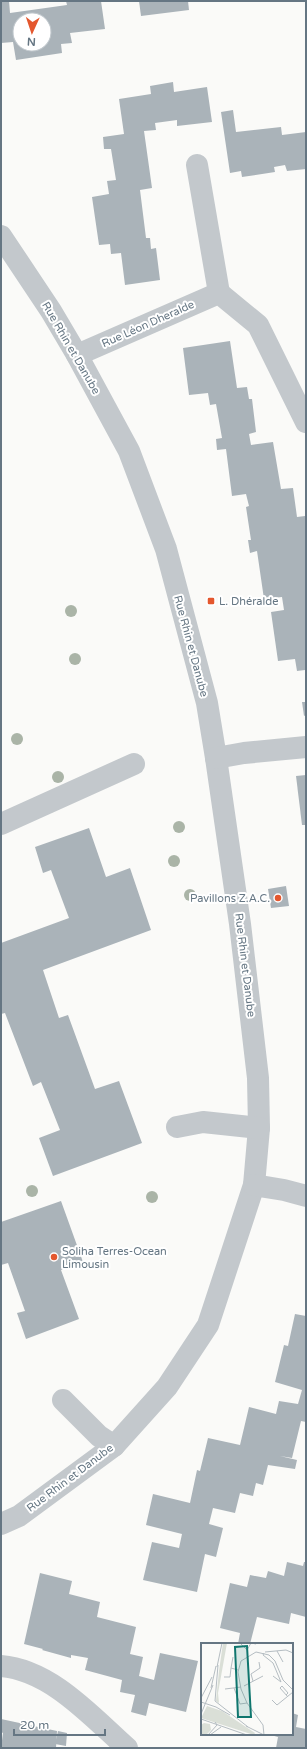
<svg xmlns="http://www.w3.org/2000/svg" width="307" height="1749" font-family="'Varela Round',sans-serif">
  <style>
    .building { fill: #aab3b9; fill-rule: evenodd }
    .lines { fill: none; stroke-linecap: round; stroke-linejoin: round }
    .minor { stroke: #c3c8cc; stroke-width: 22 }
    .tree { fill: #aab4a7 }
    .poi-dot { fill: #e4572e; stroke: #fff; stroke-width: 1.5 }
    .labels { text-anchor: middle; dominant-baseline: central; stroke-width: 4; stroke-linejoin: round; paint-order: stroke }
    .street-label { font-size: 11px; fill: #657683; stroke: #fff }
    .poi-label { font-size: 11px; fill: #657683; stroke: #fff; text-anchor: start }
    .inset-road { fill: none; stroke: #b5bdc2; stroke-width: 1 }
    .view { fill: #0f766e; fill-opacity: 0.15; stroke: #0f766e; stroke-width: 2 }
    .inset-edge { fill: none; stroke: #657683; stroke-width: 2 }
  </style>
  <rect width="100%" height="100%" fill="#fafaf8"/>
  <!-- building -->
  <g class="building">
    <path d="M 1,1 L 9,1 L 10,13 L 67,5 L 66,1 L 101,1 L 105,29 L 70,33 L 72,43 L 61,44 L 62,53 L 16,60 L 13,42 L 1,43 ZM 20,20 L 44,20 L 44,44 L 20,44 Z"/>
    <path d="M 139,1 L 188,1 L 189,10 L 141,16 Z"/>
    <path d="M 173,82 L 174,92 L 207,87 L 212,122 L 177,126 L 177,120 L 155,123 L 156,130 L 144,131 L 152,188 L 140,190 L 146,238 L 150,238 L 151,249 L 156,248 L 160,280 L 125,285 L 121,253 L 111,254 L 110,244 L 99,245 L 92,197 L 109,194 L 107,181 L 116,180 L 111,149 L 104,149 L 103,137 L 124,134 L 119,99 L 151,94 L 150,86 Z"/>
    <path d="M 233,110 L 236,132 L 281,127 L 282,135 L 306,132 L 306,169 L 287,171 L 285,165 L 274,167 L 275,172 L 242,177 L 241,171 L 230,173 L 221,112 Z"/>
    <path d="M 230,341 L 237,388 L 247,387 L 249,399 L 252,399 L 256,432 L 249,434 L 251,445 L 273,442 L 281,489 L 293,488 L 297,517 L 305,516 L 306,673 L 305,670 L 297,671 L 295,659 L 278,661 L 271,612 L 284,610 L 282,597 L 264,599 L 257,551 L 250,553 L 248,540 L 251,540 L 246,507 L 249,506 L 246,494 L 232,496 L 226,449 L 217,450 L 216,439 L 222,438 L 216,404 L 210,405 L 208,393 L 189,395 L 183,348 Z"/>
    <path d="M 302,702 L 306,702 L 306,715 L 304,716 Z"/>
    <path d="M 306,775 L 306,825 L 302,825 L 296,776 Z"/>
    <path d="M 89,828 L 106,877 L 130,868 L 151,930 L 43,970 L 59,1018 L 68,1015 L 95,1089 L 119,1081 L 142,1143 L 53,1176 L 39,1138 L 60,1130 L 41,1082 L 33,1086 L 5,1013 L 1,1014 L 1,943 L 69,918 L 51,870 L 43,873 L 35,847 Z"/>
    <path d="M 286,886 L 289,906 L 271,908 L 268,889 Z"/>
    <path d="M 61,1201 L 83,1262 L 61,1270 L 79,1319 L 26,1339 L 17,1313 L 25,1311 L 8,1263 L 1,1265 L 1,1222 Z"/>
    <path d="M 295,1314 L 306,1316 L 306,1422 L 301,1421 L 292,1458 L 280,1456 L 297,1460 L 295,1469 L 268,1465 L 263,1485 L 256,1483 L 253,1496 L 240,1493 L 235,1513 L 213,1508 L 209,1524 L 223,1528 L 216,1557 L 205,1554 L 197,1592 L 143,1580 L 152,1542 L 179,1548 L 182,1534 L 146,1525 L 153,1494 L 190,1503 L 197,1470 L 200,1471 L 208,1438 L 240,1445 L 249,1407 L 276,1414 L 279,1401 L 298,1404 L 302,1390 L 275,1382 L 284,1345 L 288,1346 Z"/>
    <path d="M 287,1562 L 303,1566 L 304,1562 L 306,1562 L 306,1617 L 291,1613 L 289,1624 L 257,1617 L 250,1644 L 238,1644 L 240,1633 L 220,1628 L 230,1583 L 247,1587 L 250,1575 L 266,1578 L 268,1571 L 284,1576 Z"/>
    <path d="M 40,1573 L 72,1581 L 69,1594 L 100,1602 L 97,1617 L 136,1627 L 130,1654 L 143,1657 L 139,1676 L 154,1680 L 160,1653 L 198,1661 L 186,1712 L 149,1703 L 146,1716 L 131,1712 L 135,1695 L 120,1692 L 122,1680 L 85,1670 L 88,1658 L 71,1655 L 71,1658 L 42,1650 L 43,1649 L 24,1644 Z"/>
    <path d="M 292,1713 L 298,1715 L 296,1727 L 306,1729 L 306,1748 L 276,1748 L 278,1737 L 267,1734 L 292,1734 Z"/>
    <path d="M 1,1719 L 57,1731 L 56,1748 L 1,1748 L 3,1733 L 1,1732 Z"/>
    <path d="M 58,1731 L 67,1733 L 66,1746 L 55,1744 Z"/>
  </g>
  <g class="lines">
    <!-- minor -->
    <g class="minor">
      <path d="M 197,165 L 219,293"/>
      <path d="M 1,236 L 51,311 L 77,355 L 129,451 L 166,549 L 207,703 L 216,758 L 240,924 L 258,1078 L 259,1128 L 254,1185 L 208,1325 L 167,1387 L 114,1446 L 19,1516 L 1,1524"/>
      <path d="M 77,355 L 219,293 L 258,325 L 306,422"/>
      <path d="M 216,758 L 244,753 L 306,747"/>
      <path d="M 1,824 L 134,764"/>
      <path d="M 177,1127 L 203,1122 L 259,1128"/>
      <path d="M 254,1185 L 284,1190 L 306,1196"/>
      <path d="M 63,1400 L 99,1436 L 114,1446"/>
      <path d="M 1,1666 C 51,1670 92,1717 127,1748"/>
    </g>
  </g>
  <!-- trees -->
  <g class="tree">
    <circle cx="71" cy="611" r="6"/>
    <circle cx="75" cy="659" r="6"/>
    <circle cx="17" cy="739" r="6"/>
    <circle cx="58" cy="777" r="6"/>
    <circle cx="179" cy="827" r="6"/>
    <circle cx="174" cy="861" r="6"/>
    <circle cx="190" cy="895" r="6"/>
    <circle cx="32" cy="1191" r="6"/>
    <circle cx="152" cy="1197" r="6"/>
  </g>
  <!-- markers -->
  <g class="poi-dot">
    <rect x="207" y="597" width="8" height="8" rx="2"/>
    <circle cx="278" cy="898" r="4"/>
    <circle cx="54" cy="1257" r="4"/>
  </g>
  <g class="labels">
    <!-- street labels -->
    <g class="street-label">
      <text transform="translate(148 324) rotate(-24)">Rue Léon Dheralde</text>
      <text transform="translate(71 348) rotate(60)">Rue Rhin et Danube</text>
      <text transform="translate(191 646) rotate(75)">Rue Rhin et Danube</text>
      <text transform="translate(245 965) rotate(83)">Rue Rhin et Danube</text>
      <text transform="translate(70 1478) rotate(-37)">Rue Rhin et Danube</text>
    </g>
    <!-- poi labels -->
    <g class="poi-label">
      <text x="219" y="601">L. Dhéralde</text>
      <text x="270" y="898" text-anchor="end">Pavillons Z.A.C.</text>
      <text x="62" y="1251">Soliha Terres-Ocean<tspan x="62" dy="13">Limousin</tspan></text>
    </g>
  </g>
  <!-- overview -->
  <g transform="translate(201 1643)">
    <rect width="92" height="92" fill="#fafaf8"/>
    <path d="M 22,0 L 26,0 L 17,50 L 18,60 L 15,58 L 18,28 ZM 6,63 L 21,68 L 54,90 L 53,92 L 0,75 ZM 3,80 L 9,81 L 10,87 L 5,92 L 0,92 L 0,82 Z" fill="#dadfd7"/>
    <path class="inset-road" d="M 39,0 L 46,7 L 50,0 L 55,1M 76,8 L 82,19M 64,9 L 85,7 L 92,10M 63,10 L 62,12 L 72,20 L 80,39 L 72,33M 32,14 L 30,25 L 37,27M 17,22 L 14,58 L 47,84M 16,24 L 21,0M 23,34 L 29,34 L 30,25M 52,38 L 50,31 L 59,25 L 58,19M 43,43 L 62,33M 10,45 L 15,23M 33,45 L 39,61 L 46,60M 24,46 L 40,44M 85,52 L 87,50 L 81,43 L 79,45 L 87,54M 0,55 L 11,34M 71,57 L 76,62 L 92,49M 0,59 L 15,64 L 29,72M 0,71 L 12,42M 0,76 L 46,92M 45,83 L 63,92M 7,92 L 16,82 L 14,79M 9,92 L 20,84M 63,92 L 62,82 L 46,60 L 40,46 L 37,29 L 40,18 L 55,9 L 68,12 L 74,18 L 82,37 L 92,47"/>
    <path class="view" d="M 46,3 L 50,74 L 37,74 L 34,4 Z"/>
    <rect width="92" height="92" class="inset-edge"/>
  </g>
  <!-- border -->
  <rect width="307" height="1749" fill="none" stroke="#657683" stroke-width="4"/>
  <!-- north arrow -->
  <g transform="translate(32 32) rotate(183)"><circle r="19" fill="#ffffff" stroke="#c1c8cd"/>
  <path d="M0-3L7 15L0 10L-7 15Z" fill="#e4572e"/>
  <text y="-6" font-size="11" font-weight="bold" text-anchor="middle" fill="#657683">N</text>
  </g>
  <!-- scale -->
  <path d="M14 1729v6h91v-6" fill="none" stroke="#657683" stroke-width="2"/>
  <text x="20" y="1729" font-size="12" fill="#657683" stroke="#ffffff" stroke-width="3" paint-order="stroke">20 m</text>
</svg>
